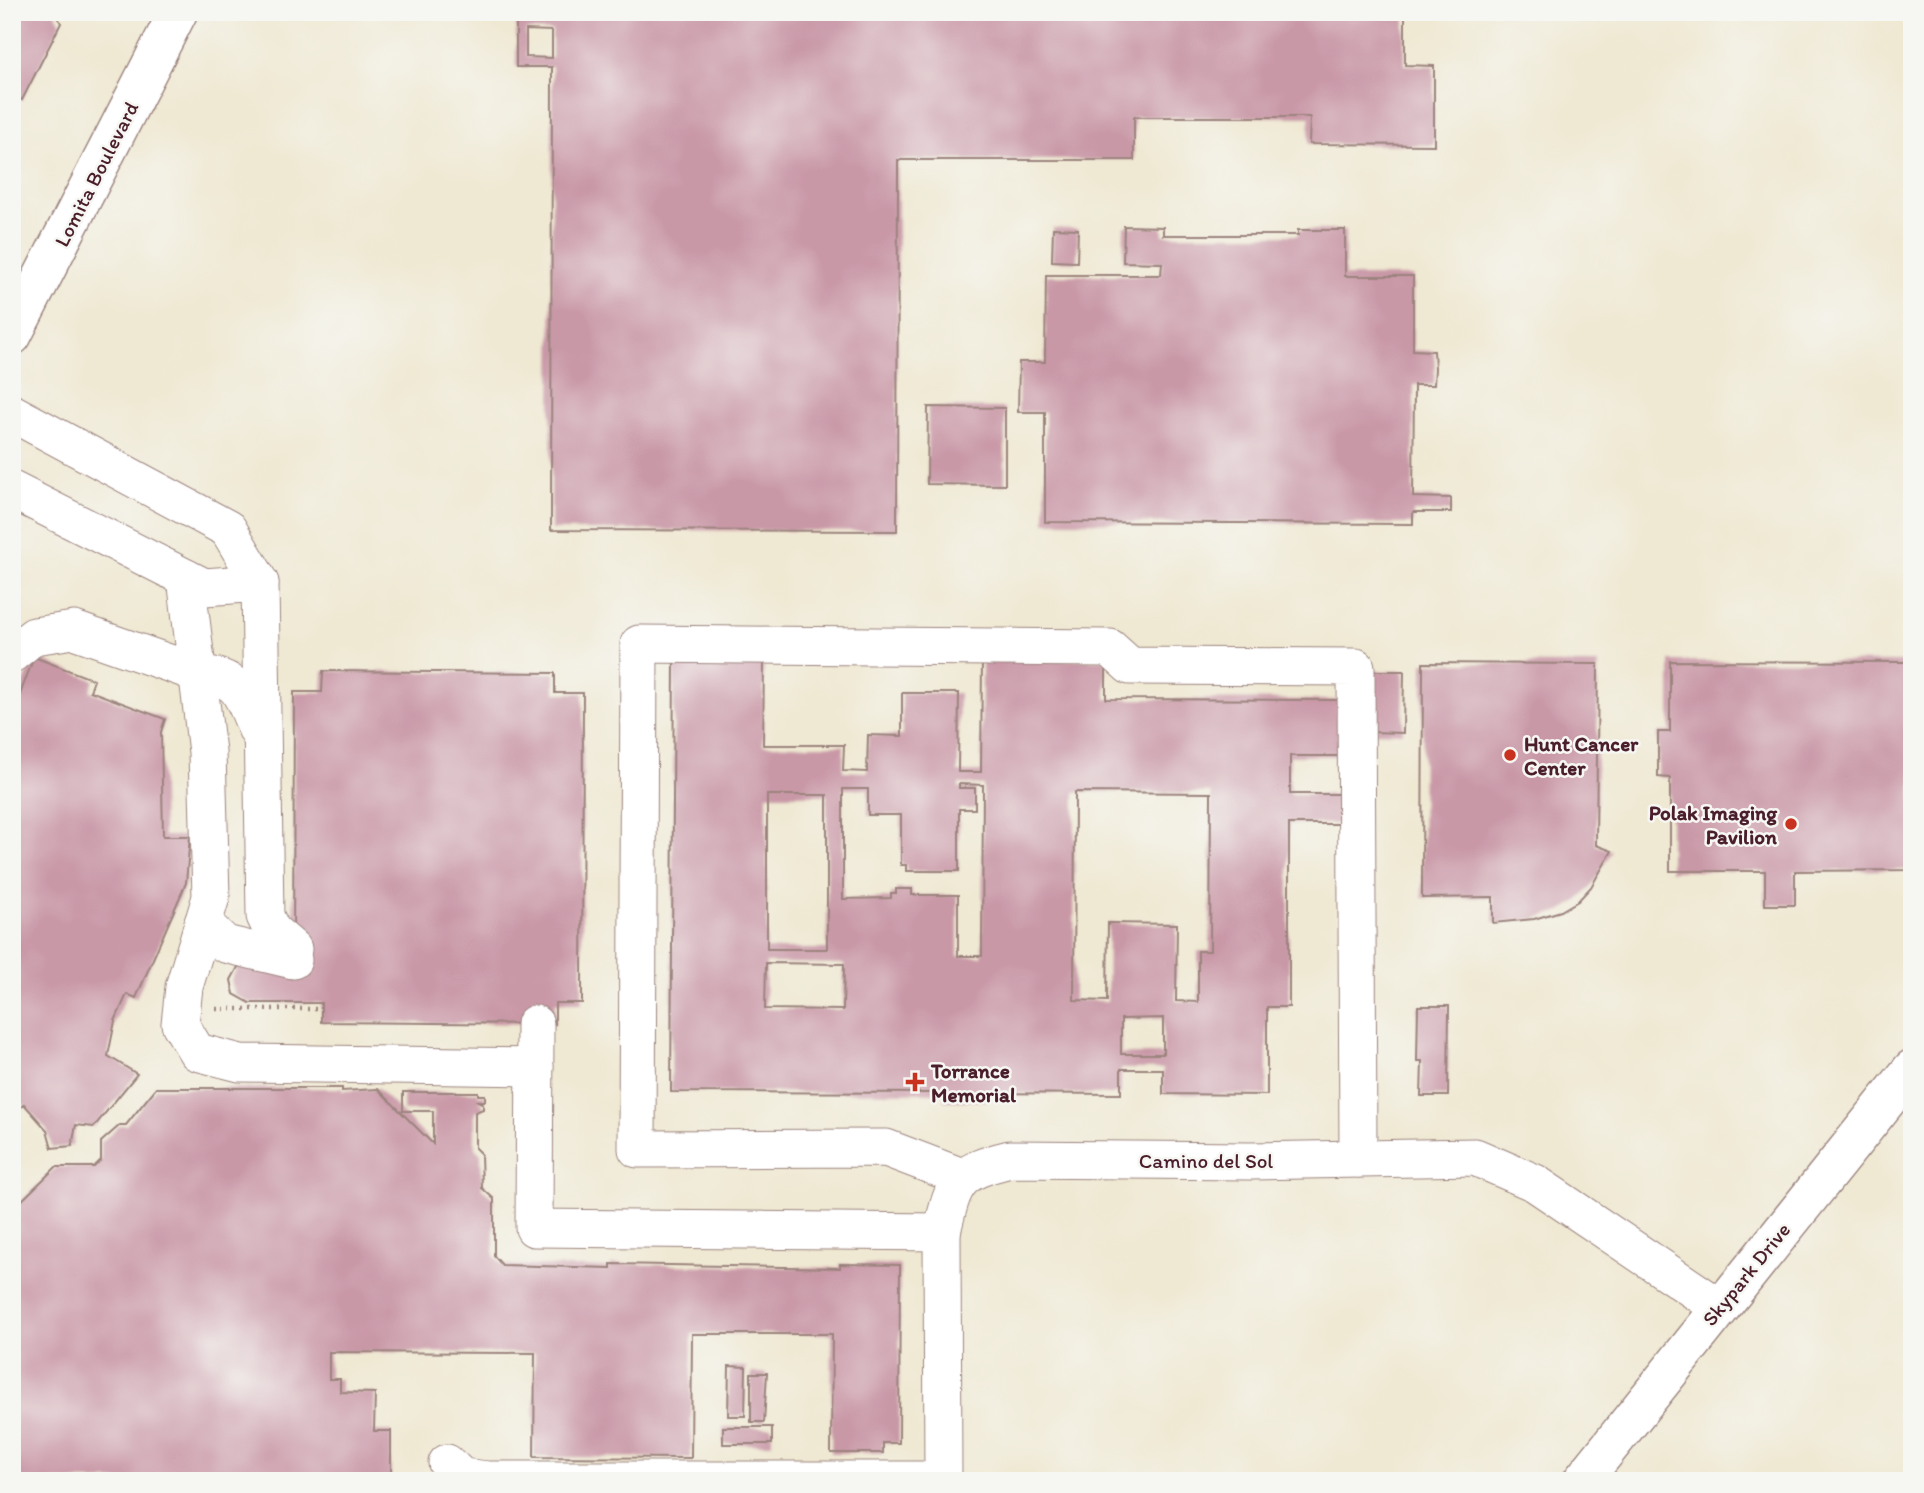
<svg xmlns="http://www.w3.org/2000/svg" width="1924" height="1493" font-family="Itim,sans-serif">
  <style>
    .building { fill: #c998a7; fill-rule: evenodd }
    .lines { fill: none; stroke-linecap: round; stroke-linejoin: round }
    .minor-casing { stroke: #9c847e; stroke-width: 39 }
    .major-casing { stroke: #9c847e; stroke-width: 41 }
    .path { stroke: #9c847e; stroke-width: 4.5; stroke-dasharray: 2 5; stroke-linecap: butt }
    .minor { stroke: #fff; stroke-width: 37 }
    .major { stroke: #fff; stroke-width: 38 }
    .poi-dot { fill: #c8321e; stroke: #f6f6f2; stroke-width: 2.5 }
    .labels { text-anchor: middle; dominant-baseline: central; stroke-width: 5; stroke-linejoin: round; paint-order: stroke }
    .street-label { font-size: 21px; fill: #4a1f2b; stroke: #f6f6f2 }
    .poi-label { font-size: 21px; font-weight: bold; fill: #4a1f2b; stroke: #f6f6f2; text-anchor: start }
  </style>
  <rect width="100%" height="100%" fill="#f6f6f2"/>
  <filter id="ink" filterUnits="userSpaceOnUse"><feTurbulence type="fractalNoise" baseFrequency=".0143" numOctaves="2"/><feDisplacementMap in="SourceGraphic" scale="14" xChannelSelector="R" yChannelSelector="G"/><feConvolveMatrix kernelMatrix="1 2 1 2 8 2 1 2 1" color-interpolation-filters="sRGB"/></filter>
  <filter id="wash" filterUnits="userSpaceOnUse"><feTurbulence type="fractalNoise" baseFrequency=".00686" numOctaves="4" result="noise"/><feDisplacementMap in="SourceGraphic" scale="28" xChannelSelector="R" yChannelSelector="G"/><feGaussianBlur stdDeviation="1.57" result="paint"/><feColorMatrix in="noise" values="0 0 0 0 0 0 0 0 0 0 0 0 0 0 0 0 0 1.4 0 .05"/><feComposite in="paint" operator="in"/></filter>
  <g filter="url(#wash)">
    <rect width="100%" height="100%" fill="#efe8d2"/>
    <g id="blocks">
      <!-- building -->
      <g class="building">
        <path d="M 12,12 L 55,12 L 61,23 L 22,100 L 15,96 L 12,102 Z"/>
        <path d="M 516,12 L 1405,12 L 1405,65 L 1434,66 L 1434,145 L 1309,144 L 1310,117 L 1134,117 L 1134,160 L 898,160 L 897,531 L 551,530 L 552,67 L 516,67 ZM 526,30 L 552,31 L 552,58 L 526,57 Z"/>
        <path d="M 1124,226 L 1163,227 L 1163,235 L 1298,235 L 1298,230 L 1345,230 L 1345,276 L 1413,276 L 1413,350 L 1434,351 L 1435,368 L 1434,385 L 1414,385 L 1413,497 L 1451,498 L 1451,512 L 1413,512 L 1413,524 L 1045,522 L 1045,412 L 1018,412 L 1019,362 L 1045,362 L 1046,275 L 1161,275 L 1162,263 L 1123,262 Z"/>
        <path d="M 1053,228 L 1078,229 L 1077,262 L 1052,261 Z"/>
        <path d="M 928,407 L 1005,408 L 1005,485 L 927,484 Z"/>
        <path d="M 34,657 L 94,680 L 90,691 L 165,719 L 161,732 L 163,836 L 190,836 L 186,883 L 136,998 L 127,994 L 115,1021 L 108,1056 L 137,1074 L 94,1127 L 76,1125 L 72,1146 L 52,1148 L 47,1130 L 24,1104 L 12,1117 L 12,716 Z"/>
        <path d="M 674,658 L 764,659 L 763,745 L 844,745 L 843,771 L 867,772 L 868,735 L 902,736 L 902,693 L 959,693 L 958,772 L 981,772 L 982,660 L 1106,660 L 1106,699 L 1340,700 L 1340,756 L 1290,756 L 1290,794 L 1349,794 L 1348,824 L 1289,824 L 1289,1007 L 1267,1007 L 1267,1095 L 1163,1094 L 1163,1069 L 1121,1069 L 1121,1094 L 989,1093 L 989,1101 L 944,1101 L 944,1093 L 671,1092 ZM 959,784 L 983,785 L 982,956 L 958,956 L 958,895 L 912,895 L 912,889 L 896,889 L 896,893 L 891,893 L 891,898 L 843,899 L 843,789 L 868,789 L 868,815 L 901,815 L 901,865 L 906,865 L 906,871 L 959,871 L 959,809 L 975,809 L 975,788 L 959,788 ZM 1075,792 L 1211,793 L 1210,951 L 1198,951 L 1198,1002 L 1176,1001 L 1177,924 L 1108,923 L 1107,1001 L 1074,1000 ZM 767,795 L 827,795 L 827,949 L 767,949 ZM 766,963 L 844,964 L 843,1010 L 765,1009 ZM 1163,1018 L 1163,1054 L 1121,1054 L 1121,1019 Z"/>
        <path d="M 1670,661 L 1912,662 L 1912,870 L 1795,871 L 1795,905 L 1765,905 L 1765,871 L 1670,871 L 1670,778 L 1658,777 L 1658,732 L 1670,732 Z"/>
        <path d="M 1423,663 L 1598,664 L 1596,845 L 1612,851 L 1591,887 L 1578,901 L 1561,911 L 1534,919 L 1493,923 L 1493,897 L 1422,898 Z"/>
        <path d="M 323,671 L 555,673 L 555,693 L 583,693 L 582,1003 L 555,1003 L 555,1024 L 321,1022 L 321,1003 L 250,1003 L 234,994 L 231,980 L 238,967 L 246,963 L 293,960 L 294,692 L 322,692 Z"/>
        <path d="M 1372,671 L 1404,671 L 1403,733 L 1371,732 Z"/>
        <path d="M 1418,1006 L 1449,1006 L 1448,1096 L 1421,1096 L 1422,1061 L 1417,1061 Z"/>
        <path d="M 156,1088 L 342,1088 L 342,1091 L 378,1089 L 433,1144 L 433,1111 L 403,1111 L 403,1092 L 478,1092 L 478,1095 L 485,1095 L 485,1101 L 478,1101 L 483,1104 L 483,1109 L 475,1112 L 475,1148 L 481,1154 L 482,1188 L 494,1199 L 494,1256 L 502,1265 L 611,1268 L 611,1264 L 840,1268 L 840,1264 L 900,1265 L 899,1443 L 883,1443 L 883,1453 L 831,1453 L 832,1334 L 692,1334 L 691,1458 L 534,1457 L 535,1353 L 329,1352 L 329,1379 L 340,1379 L 340,1392 L 375,1393 L 374,1431 L 391,1431 L 391,1477 L 427,1477 L 427,1481 L 12,1481 L 12,1210 L 56,1167 L 94,1167 L 101,1160 L 101,1142 L 120,1125 L 126,1125 Z"/>
        <path d="M 729,1366 L 746,1367 L 745,1416 L 728,1416 Z"/>
        <path d="M 751,1373 L 767,1373 L 764,1422 L 751,1422 Z"/>
        <rect x="723" y="1427" width="49" height="17"/>
      </g>
    </g>
  </g>
  <g filter="url(#ink)">
    <use href="#blocks" fill-opacity="0" stroke="#9c847e" stroke-width="2"/>
    <g class="lines">
      <defs>
        <g id="minor">
          <path d="M 12,413 L 228,529 L 260,583 L 265,916 L 272,931 L 293,949"/>
          <path d="M 12,490 L 204,587 L 260,583"/>
          <path d="M 186,578 L 207,752 L 211,897 L 184,987 L 180,1024 L 197,1052 L 240,1063 L 535,1067"/>
          <path d="M 12,654 L 34,636 L 74,630 L 200,674 C 242,677 242,697 258,732"/>
          <path d="M 203,923 L 225,944 L 293,960"/>
          <path d="M 535,1024 L 534,1228 L 942,1232"/>
          <path d="M 962,1177 L 886,1148 L 637,1149 L 639,644 L 1110,648 L 1130,666 L 1356,667 L 1358,1159"/>
          <path d="M 447,1463 L 462,1477 L 488,1480 L 943,1480"/>
          <path d="M 943,1481 L 942,1232 C 954,1180 957,1172 1010,1159 L 1251,1161 L 1475,1157 L 1535,1183 L 1719,1307"/>
        </g>
        <g id="major">
          <path d="M 12,336 L 178,12"/>
          <path d="M 1582,1481 L 1912,1069"/>
        </g>
      </defs>
      <!-- minor casing -->
      <use href="#minor" class="minor-casing"/>
      <!-- major casing -->
      <use href="#major" class="major-casing"/>
      <!-- path -->
      <path class="path" d="M 216,1009 L 321,1009"/>
      <!-- minor -->
      <use href="#minor" class="minor"/>
      <!-- major -->
      <use href="#major" class="major"/>
    </g>
  </g>
  <!-- markers -->
  <g class="poi-dot">
    <circle cx="1510" cy="755" r="7"/>
    <circle cx="1791" cy="824" r="7"/>
    <path d="M911.5 1071.5h7v7h7v7h-7v7h-7v-7h-7v-7h7z"/>
  </g>
  <g class="labels">
    <!-- street labels -->
    <g class="street-label">
      <text transform="translate(96 174) rotate(-63)">Lomita Boulevard</text>
      <text x="1206" y="1160">Camino del Sol</text>
      <text transform="translate(1746 1274) rotate(-51)">Skypark Drive</text>
    </g>
    <!-- poi labels -->
    <g class="poi-label">
      <text x="1524" y="743">Hunt Cancer<tspan x="1524" dy="24">Center</tspan></text>
      <text x="1777" y="812" text-anchor="end">Polak Imaging<tspan x="1777" dy="24">Pavilion</tspan></text>
      <text x="931" y="1070">Torrance<tspan x="931" dy="24">Memorial</tspan></text>
    </g>
  </g>
  <!-- margin -->
  <rect width="1924" height="1493" fill="none" stroke="#f6f6f2" stroke-width="42"/>
</svg>
